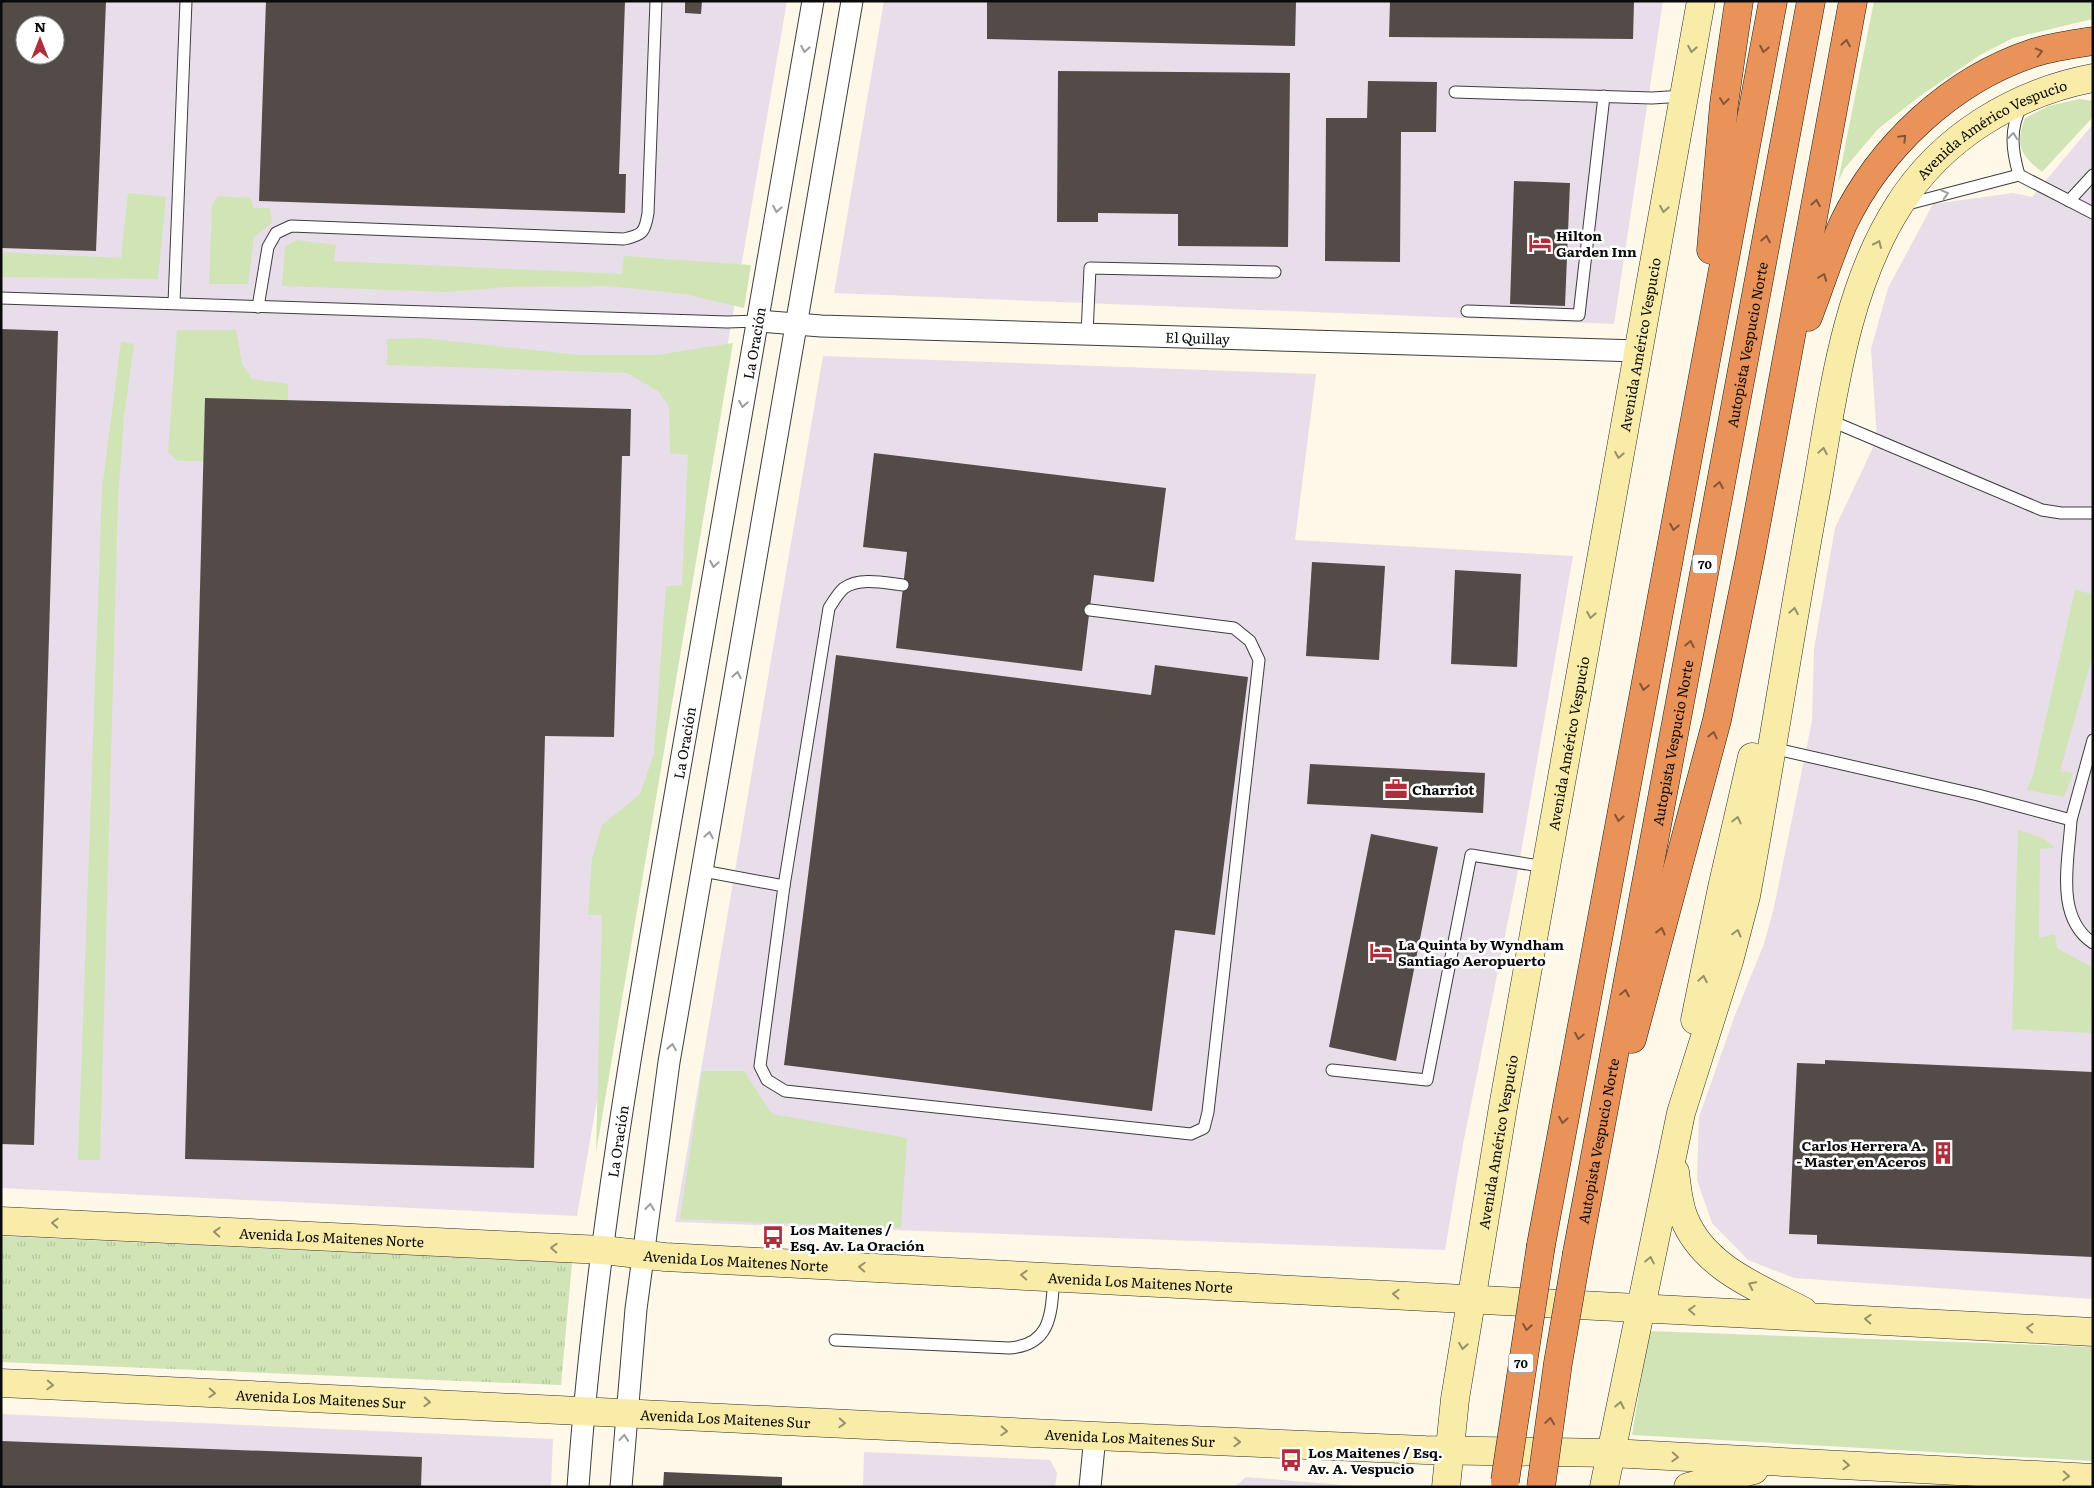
<svg xmlns="http://www.w3.org/2000/svg" width="2094" height="1488" font-family="Literata,serif">
  <style>
    .industrial { fill: #e7dee9; fill-rule: evenodd }
    .grass { fill: #d1e4b6 }
    .park { fill: url(#park-tufts) }
    .building { fill: #524b47; fill-rule: evenodd }
    .lines { fill: none; stroke-linecap: round; stroke-linejoin: round }
    .lane-casing { stroke: #3d3d3d; stroke-width: 13 }
    .street-casing { stroke: #3d3d3d; stroke-width: 23 }
    .secondary-casing { stroke: #2c2c2c; stroke-width: 29 }
    .highway-casing { stroke: #1b1b1b; stroke-width: 29 }
    .lane { stroke: #fff; stroke-width: 11 }
    .street { stroke: #fff; stroke-width: 21 }
    .secondary { stroke: #f9eba8; stroke-width: 28 }
    .highway { stroke: #e9935b; stroke-width: 28 }
    .highway-bridge-casing { stroke: #1b1b1b; stroke-width: 29; stroke-linecap: butt }
    .highway-bridge { stroke: #e9935b; stroke-width: 28 }
    .oneway { stroke: #855537 }
    .oneway2 { stroke: #9d9d9d }
    .oneway3 { stroke: #999169 }
    .labels { text-anchor: middle; dominant-baseline: central; stroke-width: 5; stroke-linejoin: round; paint-order: stroke }
    .shield { fill: #fff; stroke: #545454; stroke-width: 1 }
    .shield-label { font-size: 12px; font-weight: bold; fill: #0a0a0a }
    .street-label { font-size: 14px; fill: #0a0a0a; stroke: #fff }
    .poi-label { font-size: 14px; font-weight: bold; fill: #0a0a0a; stroke: #fff; text-anchor: start }
  </style>
  <defs>
    <pattern id="park-tufts" width="24" height="20" patternUnits="userSpaceOnUse" patternTransform="scale(1.25)"><rect width="24" height="20" fill="#d1e4b6"/><path d="M3 7l-1-3M5 7V3M7 7l1-3M15 17l-1-3M17 17v-4M19 17l1-3" fill="none" stroke="#b2c29b"/></pattern>
  </defs>
  <rect width="100%" height="100%" fill="#fdf8e8"/>
  <!-- industrial -->
  <g class="industrial">
    <path d="M 1,1 L 787,1 L 577,1216 L 1,1188 ZM 25,25 L 55,25 L 55,55 L 25,55 Z"/>
    <path d="M 884,1 L 1663,1 L 1614,324 L 834,293 Z"/>
    <path d="M 2093,124 L 2093,1299 L 1794,1278 L 1748,1260 L 1712,1223 L 1697,1180 L 1699,1117 L 1735,1015 L 1764,944 L 1774,907 L 1812,721 L 1814,649 L 1835,528 L 1877,439 L 1871,349 L 1888,288 L 1933,204 L 2013,193 L 2032,197 Z"/>
    <path d="M 823,356 L 1316,374 L 1295,540 L 1573,556 L 1516,881 L 1463,1144 L 1445,1250 L 675,1222 Z"/>
    <path d="M 1,1414 L 553,1439 L 551,1487 L 1,1487 Z"/>
    <path d="M 864,1452 L 1050,1460 L 1057,1473 L 1055,1487 L 863,1487 Z"/>
    <path d="M 1246,1477 L 1367,1487 L 1235,1487 Z"/>
  </g>
  <!-- grass -->
  <g class="grass">
    <path d="M 1874,1 L 2093,1 L 2093,19 L 2013,38 L 1980,55 L 1920,96 L 1878,129 L 1844,169 L 1838,182 Z"/>
    <path d="M 2079,99 L 2093,101 L 2093,117 L 2042,172 C 2020,155 2015,145 2025,118 L 2049,106 Z"/>
    <path d="M 128,193 L 166,197 L 158,279 L 1,277 L 1,252 L 121,258 Z"/>
    <path d="M 218,196 L 250,198 L 254,208 L 270,208 L 272,223 L 254,237 L 248,284 L 209,284 L 212,205 Z"/>
    <path d="M 297,240 L 336,245 L 334,261 L 622,274 L 624,256 L 751,265 L 744,308 L 685,294 L 610,286 L 508,287 L 447,292 L 282,286 L 285,246 Z"/>
    <path d="M 177,330 L 236,330 L 242,363 L 252,379 L 288,384 L 288,400 L 205,398 L 204,461 L 178,461 L 168,452 Z"/>
    <path d="M 423,338 L 579,355 L 657,355 L 733,343 L 596,1153 L 602,915 L 588,915 L 592,859 L 602,825 L 640,794 L 654,754 L 666,586 L 682,585 L 688,455 L 670,453 L 669,406 L 658,391 L 627,373 L 387,365 L 387,339 Z"/>
    <path d="M 121,342 L 134,344 L 124,416 L 118,499 L 100,1160 L 78,1160 L 102,489 Z"/>
    <path d="M 2075,590 L 2093,594 L 2093,654 L 2060,771 L 2073,773 L 2064,797 L 2027,790 L 2033,775 Z"/>
    <path d="M 2018,830 L 2043,838 L 2055,848 L 2040,849 L 2039,938 L 2055,934 L 2057,948 L 2093,968 L 2091,1033 L 2012,1029 Z"/>
    <path d="M 702,1071 L 744,1071 L 772,1114 L 907,1138 L 901,1228 L 680,1219 Z"/>
    <path d="M 1649,1331 L 2093,1347 L 2093,1461 L 1632,1435 Z"/>
  </g>
  <!-- park -->
  <path class="park" d="M 1,1236 L 572,1263 L 561,1385 L 1,1362 Z"/>
  <!-- building -->
  <g class="building">
    <path d="M 1,1 L 106,1 L 96,251 L 1,248 ZM 25,25 L 55,25 L 55,55 L 25,55 Z"/>
    <path d="M 266,1 L 625,1 L 619,174 L 626,174 L 625,213 L 259,201 Z"/>
    <path d="M 685,1 L 702,1 L 701,14 L 685,13 Z"/>
    <path d="M 987,1 L 1296,1 L 1295,46 L 987,39 Z"/>
    <path d="M 1390,1 L 1634,1 L 1633,39 L 1389,37 Z"/>
    <path d="M 1058,71 L 1290,73 L 1288,247 L 1178,246 L 1178,214 L 1098,213 L 1098,222 L 1057,222 Z"/>
    <path d="M 1368,81 L 1437,82 L 1436,132 L 1401,132 L 1400,262 L 1325,261 L 1326,118 L 1367,118 Z"/>
    <path d="M 1514,181 L 1570,183 L 1565,306 L 1510,304 Z"/>
    <path d="M 1,329 L 58,331 L 34,1145 L 1,1144 Z"/>
    <path d="M 205,398 L 631,409 L 630,456 L 622,456 L 614,737 L 545,736 L 534,1168 L 185,1159 Z"/>
    <path d="M 874,453 L 1166,488 L 1154,582 L 1094,575 L 1082,671 L 896,648 L 907,552 L 863,547 Z"/>
    <path d="M 1312,562 L 1385,566 L 1379,660 L 1306,656 Z"/>
    <path d="M 1455,570 L 1521,574 L 1517,667 L 1451,664 Z"/>
    <path d="M 836,655 L 1151,695 L 1155,665 L 1248,677 L 1215,935 L 1175,930 L 1152,1111 L 784,1065 Z"/>
    <path d="M 1310,764 L 1485,773 L 1483,813 L 1307,804 Z"/>
    <path d="M 1371,834 L 1438,847 L 1396,1061 L 1329,1047 Z"/>
    <path d="M 1825,1060 L 2093,1072 L 2093,1257 L 1817,1244 L 1817,1235 L 1789,1234 L 1797,1063 L 1825,1064 Z"/>
    <path d="M 1,1441 L 422,1457 L 421,1487 L 1,1487 Z"/>
    <path d="M 664,1472 L 782,1477 L 782,1487 L 663,1487 Z"/>
  </g>
  <g class="lines">
    <defs>
      <g id="lane">
        <path d="M 1455,92 L 1652,98 L 1684,96"/>
        <path d="M 2019,175 C 2012,150 2009,129 2022,105"/>
        <path d="M 2069,201 L 2093,175"/>
        <path d="M 1904,205 L 2019,175 L 2093,213"/>
        <path d="M 1,298 L 727,322 L 758,321"/>
        <path d="M 174,303 L 186,1"/>
        <path d="M 258,307 L 268,247 L 276,233 L 291,226 L 624,239 C 643,235 645,232 648,213 L 656,1"/>
        <path d="M 1467,311 L 1579,315 L 1604,96"/>
        <path d="M 1087,334 L 1090,268 L 1275,272"/>
        <path d="M 1829,420 L 2042,510 L 2061,513 L 2093,513"/>
        <path d="M 1772,748 L 1978,795 L 2071,820 C 2069,860 2054,917 2093,943"/>
        <path d="M 2071,820 L 2093,740"/>
        <path d="M 703,871 L 784,886 L 760,1066 L 767,1080 L 785,1091 L 1191,1134 L 1204,1128 L 1208,1112 L 1259,660 L 1250,641 L 1234,628 L 1090,610"/>
        <path d="M 784,886 L 829,608 C 833,602 838,593 844,588 C 860,577 885,583 903,585"/>
        <path d="M 1332,1070 L 1427,1080 L 1471,855 L 1546,867"/>
        <path d="M 835,1340 L 1009,1348 C 1053,1345 1051,1311 1054,1277"/>
      </g>
      <g id="street">
        <path id="s1" d="M 758,321 L 821,326 L 1638,351"/>
        <path id="s2" d="M 578,1487 C 594,1260 633,1036 672,813 C 718,542 767,272 813,1"/>
        <path d="M 621,1487 L 636,1309 L 669,1062 L 852,1"/>
        <path d="M 1090,1487 L 1095,1436"/>
      </g>
      <g id="secondary">
        <path d="M 1695,1020 L 1722,888 L 1752,757"/>
        <path d="M 1675,1172 C 1677,1187 1678,1203 1684,1218 C 1704,1268 1759,1288 1803,1311"/>
        <path id="s3" d="M 1,1221 L 603,1250 L 665,1257 L 2093,1332"/>
        <path id="s4" d="M 1,1383 L 1095,1436 L 1425,1450 L 1610,1453 L 2093,1478"/>
        <path id="s5" d="M 1446,1487 L 1455,1399 L 1503,1107 L 1701,1"/>
        <path id="s6" d="M 1604,1487 L 1681,1113 L 1729,961 L 1746,896 C 1771,761 1791,626 1816,492 C 1833,396 1845,289 1899,205 C 1942,137 2015,93 2093,78"/>
        <path d="M 1688,1487 L 1754,1470"/>
      </g>
      <g id="highway">
        <path d="M 1711,250 L 1724,104 L 1739,1"/>
        <path d="M 1808,317 C 1820,286 1830,254 1843,224 C 1880,147 1951,80 2033,53 C 2052,47 2073,44 2093,41"/>
        <path d="M 1632,1039 L 1717,720 L 1750,558 L 1853,1"/>
        <path d="M 1541,1245 L 1773,1"/>
        <path id="s7" d="M 1577,1253 L 1811,1"/>
      </g>
    </defs>
    <!-- lane casing -->
    <use href="#lane" class="lane-casing"/>
    <!-- street casing -->
    <use href="#street" class="street-casing"/>
    <!-- secondary casing -->
    <use href="#secondary" class="secondary-casing"/>
    <!-- highway casing -->
    <use href="#highway" class="highway-casing"/>
    <!-- lane -->
    <use href="#lane" class="lane"/>
    <!-- street -->
    <use href="#street" class="street"/>
    <!-- secondary -->
    <use href="#secondary" class="secondary"/>
    <!-- highway -->
    <use href="#highway" class="highway"/>
    <defs>
      <g id="highway-bridge">
        <path d="M 1505,1481 L 1541,1245"/>
        <path d="M 1541,1487 L 1558,1363 L 1577,1253"/>
      </g>
    </defs>
    <!-- highway-bridge casing -->
    <use href="#highway-bridge" class="highway-bridge-casing"/>
    <!-- highway-bridge -->
    <use href="#highway-bridge" class="highway-bridge"/>
  </g>
  <!-- one-way arrows -->
  <defs><path id="oneway-chevron" d="M-2-3.5L2.5 0L-2 3.5" fill="none" stroke-width="1.6" stroke-linecap="round" stroke-linejoin="round" transform="scale(1.25)"/></defs>
  <g class="oneway">
    <use href="#oneway-chevron" transform="translate(1846 43) rotate(-80)"/>
    <use href="#oneway-chevron" transform="translate(1764 49) rotate(101)"/>
    <use href="#oneway-chevron" transform="translate(2039 52) rotate(-15)"/>
    <use href="#oneway-chevron" transform="translate(1724 101) rotate(97)"/>
    <use href="#oneway-chevron" transform="translate(1903 138) rotate(-45)"/>
    <use href="#oneway-chevron" transform="translate(1816 203) rotate(-80)"/>
    <use href="#oneway-chevron" transform="translate(1766 239) rotate(-79)"/>
    <use href="#oneway-chevron" transform="translate(1823 277) rotate(-69)"/>
    <use href="#oneway-chevron" transform="translate(1719 485) rotate(-79)"/>
    <use href="#oneway-chevron" transform="translate(1674 527) rotate(101)"/>
    <use href="#oneway-chevron" transform="translate(1690 644) rotate(-79)"/>
    <use href="#oneway-chevron" transform="translate(1644 687) rotate(101)"/>
    <use href="#oneway-chevron" transform="translate(1713 735) rotate(-77)"/>
    <use href="#oneway-chevron" transform="translate(1619 818) rotate(100)"/>
    <use href="#oneway-chevron" transform="translate(1661 931) rotate(-76)"/>
    <use href="#oneway-chevron" transform="translate(1625 993) rotate(-79)"/>
    <use href="#oneway-chevron" transform="translate(1579 1036) rotate(101)"/>
    <use href="#oneway-chevron" transform="translate(1563 1120) rotate(100)"/>
    <use href="#oneway-chevron" transform="translate(1527 1327) rotate(99)"/>
    <use href="#oneway-chevron" transform="translate(1550 1421) rotate(-82)"/>
  </g>
  <g class="oneway2">
    <use href="#oneway-chevron" transform="translate(805 49) rotate(100)"/>
    <use href="#oneway-chevron" transform="translate(2013 136) rotate(-84)"/>
    <use href="#oneway-chevron" transform="translate(1945 194) rotate(-15)"/>
    <use href="#oneway-chevron" transform="translate(777 209) rotate(100)"/>
    <use href="#oneway-chevron" transform="translate(743 404) rotate(100)"/>
    <use href="#oneway-chevron" transform="translate(714 564) rotate(100)"/>
    <use href="#oneway-chevron" transform="translate(737 675) rotate(-80)"/>
    <use href="#oneway-chevron" transform="translate(709 835) rotate(-80)"/>
    <use href="#oneway-chevron" transform="translate(672 1047) rotate(-80)"/>
    <use href="#oneway-chevron" transform="translate(650 1207) rotate(-83)"/>
    <use href="#oneway-chevron" transform="translate(624 1438) rotate(-85)"/>
  </g>
  <g class="oneway3">
    <use href="#oneway-chevron" transform="translate(1692 49) rotate(100)"/>
    <use href="#oneway-chevron" transform="translate(1664 209) rotate(100)"/>
    <use href="#oneway-chevron" transform="translate(1878 244) rotate(-66)"/>
    <use href="#oneway-chevron" transform="translate(1823 451) rotate(-80)"/>
    <use href="#oneway-chevron" transform="translate(1619 455) rotate(100)"/>
    <use href="#oneway-chevron" transform="translate(1794 611) rotate(-80)"/>
    <use href="#oneway-chevron" transform="translate(1591 615) rotate(100)"/>
    <use href="#oneway-chevron" transform="translate(1737 820) rotate(-77)"/>
    <use href="#oneway-chevron" transform="translate(1737 933) rotate(-75)"/>
    <use href="#oneway-chevron" transform="translate(1703 979) rotate(-80)"/>
    <use href="#oneway-chevron" transform="translate(55 1223) rotate(-177)"/>
    <use href="#oneway-chevron" transform="translate(217 1232) rotate(-177)"/>
    <use href="#oneway-chevron" transform="translate(554 1248) rotate(-177)"/>
    <use href="#oneway-chevron" transform="translate(1650 1260) rotate(-78)"/>
    <use href="#oneway-chevron" transform="translate(862 1267) rotate(-177)"/>
    <use href="#oneway-chevron" transform="translate(1024 1275) rotate(-177)"/>
    <use href="#oneway-chevron" transform="translate(1752 1285) rotate(-153)"/>
    <use href="#oneway-chevron" transform="translate(1396 1294) rotate(-177)"/>
    <use href="#oneway-chevron" transform="translate(1692 1310) rotate(-177)"/>
    <use href="#oneway-chevron" transform="translate(1868 1319) rotate(-177)"/>
    <use href="#oneway-chevron" transform="translate(2030 1328) rotate(-177)"/>
    <use href="#oneway-chevron" transform="translate(1463 1346) rotate(99)"/>
    <use href="#oneway-chevron" transform="translate(50 1385) rotate(3)"/>
    <use href="#oneway-chevron" transform="translate(212 1393) rotate(3)"/>
    <use href="#oneway-chevron" transform="translate(427 1402) rotate(3)"/>
    <use href="#oneway-chevron" transform="translate(1620 1405) rotate(-79)"/>
    <use href="#oneway-chevron" transform="translate(842 1423) rotate(3)"/>
    <use href="#oneway-chevron" transform="translate(1004 1431) rotate(3)"/>
    <use href="#oneway-chevron" transform="translate(1237 1442) rotate(2)"/>
    <use href="#oneway-chevron" transform="translate(1675 1457) rotate(3)"/>
    <use href="#oneway-chevron" transform="translate(1846 1465) rotate(3)"/>
    <use href="#oneway-chevron" transform="translate(2066 1476) rotate(3)"/>
  </g>
  <!-- icons -->
  <defs>
    <symbol id="hotel-bare" viewBox="-9 -9 18 18"><path d="M-6-4.5h1.5V1H6V5H4.5V3h-9V5H-6ZM-4 0a1.8 1.8 0 1 1 3.6 0ZM.5 0V-2.5h3Q6-2.5 6 0Z" fill="#ae2e3c" stroke="#fff" stroke-width="2.5" paint-order="stroke"/></symbol>
    <symbol id="office-bare" viewBox="-9 -9 18 18"><path d="M-6-3h4V-5.5h4V-3h4V5H-6ZM-1-4.5V-3h2v-1.5ZM-6 0V1H6V0Z" fill="#ae2e3c" stroke="#fff" stroke-width="2.5" paint-order="stroke"/></symbol>
    <symbol id="building-bare" viewBox="-9 -9 18 18"><path d="M-4-6H4V6H1V3H-1V6H-4ZM-2.5-4.3h1.7v1.8h-1.7ZM.8-4.3h1.7v1.8H.8ZM-2.5-1h1.7V.8h-1.7ZM.8-1h1.7V.8H.8Z" fill="#ae2e3c" stroke="#fff" stroke-width="2.5" paint-order="stroke"/></symbol>
    <symbol id="bus-bare" viewBox="-9 -9 18 18"><path d="M-5-6H5V4H4V6H2V4H-2V6H-4V4H-5ZM-3.5-4V0h7V-4ZM-3.5 1.2v1.5H-2V1.2ZM2 1.2v1.5H3.5V1.2Z" fill="#ae2e3c" stroke="#fff" stroke-width="2.5" paint-order="stroke"/></symbol>
  </defs>
  <g fill-rule="evenodd">
    <use href="#hotel-bare" x="1524" y="227" width="32" height="32"/>
    <use href="#office-bare" x="1380" y="773" width="32" height="32"/>
    <use href="#hotel-bare" x="1365" y="936" width="32" height="32"/>
    <use href="#building-bare" x="1927" y="1137" width="32" height="32"/>
    <use href="#bus-bare" x="757" y="1221" width="32" height="32"/>
    <use href="#bus-bare" x="1275" y="1444" width="32" height="32"/>
  </g>
  <g class="labels">
    <!-- shield labels -->
    <g class="shield">
      <rect x="1692.5" y="554.5" width="25" height="19" rx="4"/>
      <rect x="1508.5" y="1353.5" width="25" height="19" rx="4"/>
    </g>
    <g class="shield-label">
      <text x="1705" y="564">70</text>
      <text x="1521" y="1363">70</text>
    </g>
    <!-- street labels -->
    <g class="street-label">
      <text stroke="none"><textPath href="#s6" startOffset="1442">Avenida Américo Vespucio</textPath></text>
      <text stroke="none"><textPath href="#s1" startOffset="440">El Quillay</textPath></text>
      <text stroke="none"><textPath href="#s2" startOffset="1158">La Oración</textPath></text>
      <text stroke="none"><textPath href="#s5" startOffset="1159">Avenida Américo Vespucio</textPath></text>
      <text stroke="none"><textPath href="#s7" startOffset="924">Autopista Vespucio Norte</textPath></text>
      <text stroke="none"><textPath href="#s2" startOffset="752">La Oración</textPath></text>
      <text stroke="none"><textPath href="#s5" startOffset="754">Avenida Américo Vespucio</textPath></text>
      <text stroke="none"><textPath href="#s7" startOffset="519">Autopista Vespucio Norte</textPath></text>
      <text stroke="none"><textPath href="#s7" startOffset="114">Autopista Vespucio Norte</textPath></text>
      <text stroke="none"><textPath href="#s2" startOffset="348">La Oración</textPath></text>
      <text stroke="none"><textPath href="#s5" startOffset="349">Avenida Américo Vespucio</textPath></text>
      <text stroke="none"><textPath href="#s3" startOffset="331">Avenida Los Maitenes Norte</textPath></text>
      <text stroke="none"><textPath href="#s3" startOffset="736">Avenida Los Maitenes Norte</textPath></text>
      <text stroke="none"><textPath href="#s3" startOffset="1141">Avenida Los Maitenes Norte</textPath></text>
      <text stroke="none"><textPath href="#s4" startOffset="320">Avenida Los Maitenes Sur</textPath></text>
      <text stroke="none"><textPath href="#s4" startOffset="725">Avenida Los Maitenes Sur</textPath></text>
      <text stroke="none"><textPath href="#s4" startOffset="1130">Avenida Los Maitenes Sur</textPath></text>
    </g>
    <!-- poi labels -->
    <g class="poi-label">
      <text x="1556" y="235">Hilton<tspan x="1556" dy="16">Garden Inn</tspan></text>
      <text x="1412" y="789">Charriot</text>
      <text x="1398" y="944">La Quinta by Wyndham<tspan x="1398" dy="16">Santiago Aeropuerto</tspan></text>
      <text x="1926" y="1145" text-anchor="end">Carlos Herrera A.<tspan x="1926" dy="16">- Master en Aceros</tspan></text>
      <text x="790" y="1229">Los Maitenes /<tspan x="790" dy="16">Esq. Av. La Oración</tspan></text>
      <text x="1308" y="1452">Los Maitenes / Esq.<tspan x="1308" dy="16">Av. A. Vespucio</tspan></text>
    </g>
  </g>
  <!-- border -->
  <rect width="2094" height="1488" fill="none" stroke="#0a0a0a" stroke-width="5"/>
  <!-- north arrow -->
  <g transform="translate(40 40)"><circle r="24" fill="#ffffff" stroke="#9d9d9d"/>
  <path d="M0-4L9 19L0 12L-9 19Z" fill="#ae2e3c"/>
  <text y="-8" font-size="14" font-weight="bold" text-anchor="middle" fill="#0a0a0a">N</text>
  </g>
</svg>
